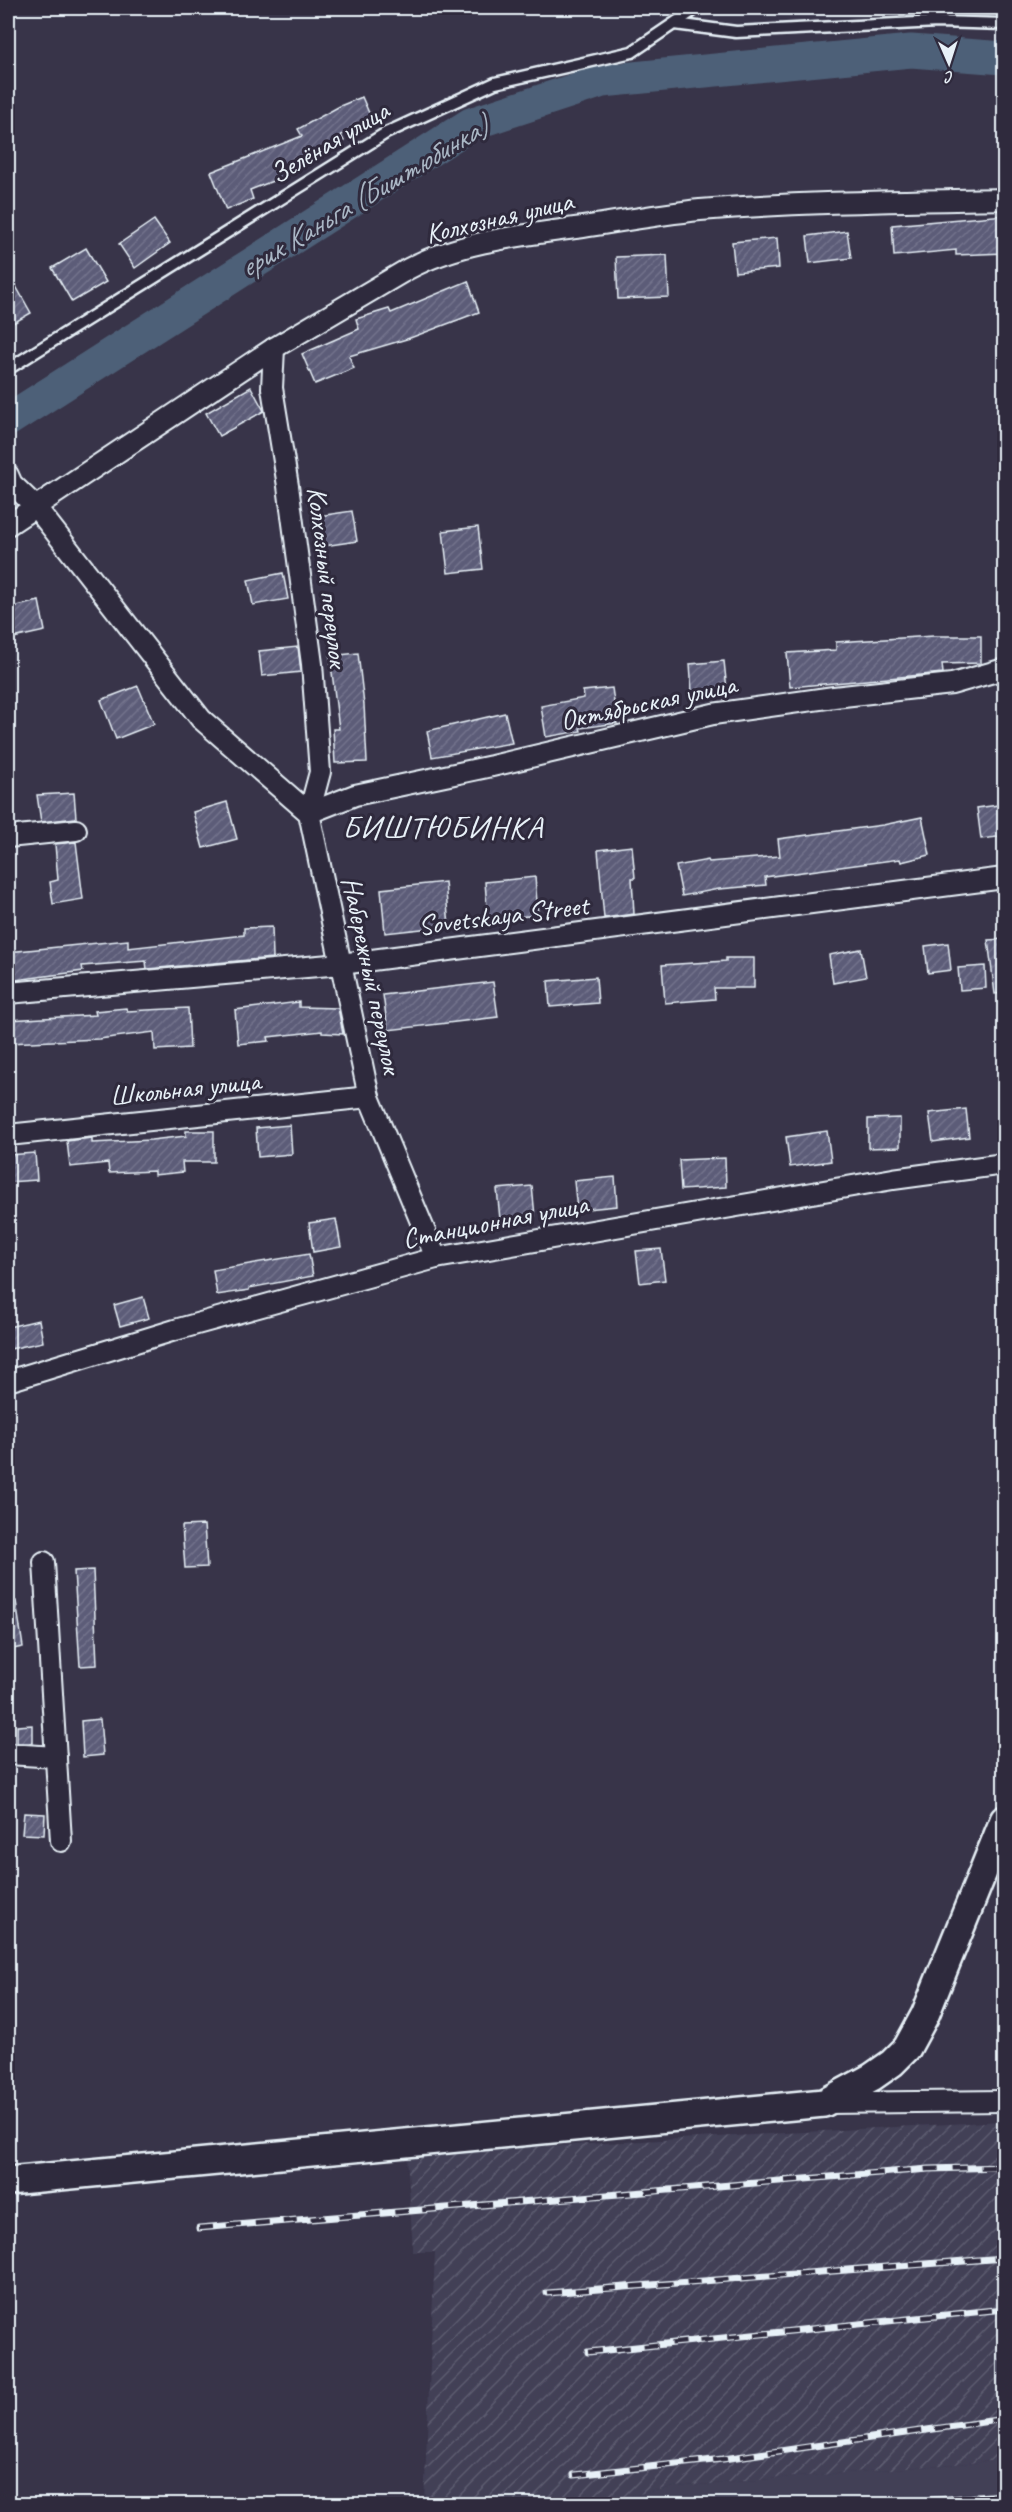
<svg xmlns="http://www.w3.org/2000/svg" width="1012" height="2512" font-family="Caveat,sans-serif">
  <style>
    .built { fill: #424057 }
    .industrial { fill: url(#industrial-furrows) }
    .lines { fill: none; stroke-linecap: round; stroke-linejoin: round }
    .river { stroke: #4e6178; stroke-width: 33 }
    .building { fill: url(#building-hatch); stroke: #e8f1f8; stroke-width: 1.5 }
    .lane-casing { stroke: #e8f1f8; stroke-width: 15 }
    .street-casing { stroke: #e8f1f8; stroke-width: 24 }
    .secondary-casing { stroke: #e8f1f8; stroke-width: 32 }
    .lane { stroke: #2f2a3d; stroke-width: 10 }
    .street { stroke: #2f2a3d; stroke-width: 20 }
    .secondary { stroke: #2f2a3d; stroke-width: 27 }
    .rail-casing { stroke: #e8f1f8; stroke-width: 7 }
    .rail { stroke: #2f2a3d; stroke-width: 4.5; stroke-dasharray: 14; stroke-linecap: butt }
    .labels { text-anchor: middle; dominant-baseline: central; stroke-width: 6; stroke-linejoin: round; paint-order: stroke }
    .street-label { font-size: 28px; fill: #e8f1f8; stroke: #2f2a3d }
    .water-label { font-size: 30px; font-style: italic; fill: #aab7c5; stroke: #2f2a3d }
    .quarter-label { font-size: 32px; letter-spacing: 1.5px; fill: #e8f1f8; stroke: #2f2a3d }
  </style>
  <defs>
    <pattern id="industrial-furrows" width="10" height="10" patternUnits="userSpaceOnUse" patternTransform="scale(1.5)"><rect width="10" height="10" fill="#424057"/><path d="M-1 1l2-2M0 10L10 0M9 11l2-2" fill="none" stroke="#5d5c70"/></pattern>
    <pattern id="building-hatch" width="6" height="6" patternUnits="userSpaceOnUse" patternTransform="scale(1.5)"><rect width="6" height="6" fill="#5b5b78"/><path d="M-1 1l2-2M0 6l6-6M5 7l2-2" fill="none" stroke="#73738c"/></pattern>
  </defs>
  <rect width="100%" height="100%" fill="#383449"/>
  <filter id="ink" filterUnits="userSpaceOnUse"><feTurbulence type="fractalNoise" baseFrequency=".0167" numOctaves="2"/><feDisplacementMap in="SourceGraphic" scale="12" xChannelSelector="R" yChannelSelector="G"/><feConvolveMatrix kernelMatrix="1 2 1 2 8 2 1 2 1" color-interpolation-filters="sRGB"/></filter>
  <g filter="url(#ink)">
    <!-- built -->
    <path class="built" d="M 1004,2460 L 1004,2504 L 537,2504 L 630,2496 L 674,2487 Z"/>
    <!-- industrial -->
    <path class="industrial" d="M 1004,2121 L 1004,2460 L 674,2487 L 630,2496 L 537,2504 L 424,2504 L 435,2252 L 413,2252 L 407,2154 Z"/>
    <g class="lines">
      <!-- river -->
      <path class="river" d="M 8,420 L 471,124 L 602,81 L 911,51 L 1004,58"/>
    </g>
    <!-- building -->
    <g class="building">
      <path d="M 362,97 L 373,122 L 341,135 L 344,141 L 292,168 L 293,173 L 250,190 L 253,199 L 226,210 L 211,172 L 302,136 L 298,129 L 340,106 Z"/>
      <path d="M 1005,215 L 1005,253 L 956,255 L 956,250 L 894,256 L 892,225 Z"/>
      <path d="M 154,220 L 170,243 L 135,268 L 119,244 Z"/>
      <path d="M 847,231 L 851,258 L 810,263 L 807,236 Z"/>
      <path d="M 777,238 L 779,268 L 735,272 L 732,242 Z"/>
      <path d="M 86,248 L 106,282 L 72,302 L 52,268 Z"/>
      <path d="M 667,255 L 669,297 L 618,299 L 616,257 Z"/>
      <path d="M 8,272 L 31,313 L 8,326 Z"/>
      <path d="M 468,281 L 479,312 L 410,338 L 349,356 L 354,368 L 315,384 L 302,354 L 359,329 L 356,319 L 389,309 L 391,313 Z"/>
      <path d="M 251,387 L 264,411 L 219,436 L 206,413 Z"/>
      <path d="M 352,511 L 357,541 L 324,546 L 319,516 Z"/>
      <path d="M 478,527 L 483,569 L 448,573 L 443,531 Z"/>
      <path d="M 283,573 L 288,599 L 253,605 L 248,580 Z"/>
      <path d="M 39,601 L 45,631 L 13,638 L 8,608 Z"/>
      <path d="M 934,636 L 981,636 L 981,663 L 942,664 L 943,673 L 790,687 L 787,653 L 836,650 L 836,642 Z"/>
      <path d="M 298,647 L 301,672 L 262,676 L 259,651 Z"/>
      <path d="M 358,653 L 364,705 L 367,762 L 335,763 L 333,729 L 339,729 L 330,656 Z"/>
      <path d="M 724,661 L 727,690 L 692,692 L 690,664 Z"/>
      <path d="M 138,686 L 154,724 L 116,739 L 101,700 Z"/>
      <path d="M 612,688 L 617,723 L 580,728 L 581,731 L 546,737 L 541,706 L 584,698 L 583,691 Z"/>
      <path d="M 505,713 L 512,743 L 432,757 L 427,731 Z"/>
      <path d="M 74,793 L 76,818 L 41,822 L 37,795 Z"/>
      <path d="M 227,802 L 237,839 L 203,848 L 193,812 Z"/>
      <path d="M 1005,804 L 1005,836 L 981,839 L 977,808 Z"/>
      <path d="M 922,817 L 930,855 L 901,862 L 900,859 L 765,877 L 766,885 L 719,889 L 682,896 L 676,866 L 708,860 L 709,862 L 780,856 L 778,839 L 883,825 Z"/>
      <path d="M 76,842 L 83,899 L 53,904 L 50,882 L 58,880 L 55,844 Z"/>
      <path d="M 632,846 L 635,878 L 632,878 L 634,914 L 604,918 L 598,850 Z"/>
      <path d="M 535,877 L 538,915 L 488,920 L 485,882 Z"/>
      <path d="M 445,882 L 449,926 L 385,933 L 381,889 Z"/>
      <path d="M 272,927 L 273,958 L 147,969 L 146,961 L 82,966 L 83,971 L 8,981 L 8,952 L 128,940 L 128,948 L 244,935 L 244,928 Z"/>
      <path d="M 1005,939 L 1005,993 L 995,994 L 988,940 Z"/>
      <path d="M 948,943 L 951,970 L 928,973 L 925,946 Z"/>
      <path d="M 861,949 L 866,977 L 833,983 L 829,955 Z"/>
      <path d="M 726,958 L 754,958 L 754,988 L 714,988 L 715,999 L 665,1003 L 662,965 L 726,961 Z"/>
      <path d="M 985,966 L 986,988 L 960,990 L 958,968 Z"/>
      <path d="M 596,977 L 598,1003 L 550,1007 L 548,981 Z"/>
      <path d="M 493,982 L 498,1017 L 388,1030 L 383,995 Z"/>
      <path d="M 299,1002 L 299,1007 L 338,1008 L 343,1034 L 322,1033 L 322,1031 L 268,1037 L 269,1041 L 238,1044 L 235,1010 Z"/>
      <path d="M 126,1008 L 127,1011 L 188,1008 L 190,1048 L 155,1050 L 154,1032 L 99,1039 L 8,1043 L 8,1020 L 96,1015 L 95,1011 Z"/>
      <path d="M 966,1109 L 969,1137 L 933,1142 L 929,1113 Z"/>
      <path d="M 900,1118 L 900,1147 L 868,1148 L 868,1119 Z"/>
      <path d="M 290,1125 L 292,1154 L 258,1157 L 256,1128 Z"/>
      <path d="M 186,1131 L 214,1131 L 214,1162 L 182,1162 L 183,1172 L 154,1175 L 154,1171 L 109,1173 L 108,1163 L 70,1167 L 67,1141 L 92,1138 L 92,1143 L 151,1140 L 186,1136 Z"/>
      <path d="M 827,1131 L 831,1161 L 790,1167 L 786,1137 Z"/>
      <path d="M 35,1153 L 37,1180 L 8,1182 L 8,1155 Z"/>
      <path d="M 725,1158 L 726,1187 L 681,1190 L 679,1160 Z"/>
      <path d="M 615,1177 L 617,1206 L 577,1210 L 574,1181 Z"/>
      <path d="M 532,1186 L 535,1216 L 500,1219 L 497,1189 Z"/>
      <path d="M 336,1219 L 341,1247 L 313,1252 L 309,1223 Z"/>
      <path d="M 661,1249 L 665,1280 L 640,1283 L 636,1251 Z"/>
      <path d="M 309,1254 L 313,1276 L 249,1288 L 249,1290 L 217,1295 L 213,1270 Z"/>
      <path d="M 143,1297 L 149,1318 L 120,1326 L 114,1305 Z"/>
      <path d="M 39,1320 L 43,1342 L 10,1349 L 8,1327 Z"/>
      <path d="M 204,1525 L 207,1567 L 185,1568 L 182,1526 Z"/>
      <path d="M 93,1570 L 97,1665 L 80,1666 L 74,1571 Z"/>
      <path d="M 16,1601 L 23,1647 L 8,1650 L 8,1602 Z"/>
      <path d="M 100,1719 L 103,1755 L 83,1757 L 81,1721 Z"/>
      <path d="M 32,1725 L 32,1743 L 17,1743 L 17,1726 Z"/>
      <path d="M 24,1813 L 45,1814 L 44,1835 L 22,1834 Z"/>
    </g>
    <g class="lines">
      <defs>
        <g id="lane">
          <path d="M 675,24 L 736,32 L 938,22 L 1004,24"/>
          <path d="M 8,369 L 386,133 L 495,83 L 632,52 L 697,8"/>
        </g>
        <g id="street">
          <path d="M 274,348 L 272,388 L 288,486 L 312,664 L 320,772 L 309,813"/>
          <path d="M 8,475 L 12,484 L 35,506 L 201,719 L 309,813 L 369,1097 L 436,1258"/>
          <path d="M 8,525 L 274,348 L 408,269 C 460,241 525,235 583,227 C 622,221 661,214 700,210 C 802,202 903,201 1004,199"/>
          <path d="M 309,813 L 355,795 L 492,766 L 713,714 L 834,697 L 952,684 L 1004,669"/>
          <path d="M 8,837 L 76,830"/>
          <path d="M 8,993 L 341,964 L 1004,878"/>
          <path d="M 8,1135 L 369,1097"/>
          <path d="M 8,1381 L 175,1330 L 436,1258 L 893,1179 L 1004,1164"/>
          <path d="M 44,1562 L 61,1841"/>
          <path d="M 8,1754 L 56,1757"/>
          <path d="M 827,2103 L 1004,2101"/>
        </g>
        <path id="secondary" d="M 8,2181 L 824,2103 L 872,2077 L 892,2063 L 907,2048 L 925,2015 L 1004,1820"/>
      </defs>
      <!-- lane casing -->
      <use href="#lane" class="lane-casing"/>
      <!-- street casing -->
      <use href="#street" class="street-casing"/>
      <!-- secondary casing -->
      <use href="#secondary" class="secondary-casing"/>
      <!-- lane -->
      <use href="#lane" class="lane"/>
      <!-- street -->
      <use href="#street" class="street"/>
      <!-- secondary -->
      <use href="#secondary" class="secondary"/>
      <defs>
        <g id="rail">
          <path d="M 199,2228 L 929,2169 L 1004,2167"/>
          <path d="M 547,2293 L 1004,2258"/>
          <path d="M 588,2352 L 1004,2309"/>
          <path d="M 574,2475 L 723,2459 L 1004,2419"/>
          <path d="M 880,2504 L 1004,2495"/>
        </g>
      </defs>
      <!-- rail casing -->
      <use href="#rail" class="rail-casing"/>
      <!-- rail -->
      <use href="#rail" class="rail"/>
    </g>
  </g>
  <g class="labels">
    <!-- street labels -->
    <g class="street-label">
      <text transform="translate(329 142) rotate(-31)">Зелёная улица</text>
      <text transform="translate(499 217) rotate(-13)">Колхозная улица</text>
      <text transform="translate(328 577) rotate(83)">Колхозный переулок</text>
      <text transform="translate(648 702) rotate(-12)">Октябрьская улица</text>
      <text transform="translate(503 915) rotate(-7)">Sovetskaya Street</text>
      <text transform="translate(372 975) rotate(78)">Набережный переулок</text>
      <text transform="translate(185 1088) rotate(-6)">Школьная улица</text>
      <text transform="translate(495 1221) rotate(-11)">Станционная улица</text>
    </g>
    <!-- water labels -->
    <g class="water-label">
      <text transform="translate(363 197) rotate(-31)">ерик Каньга (Биштюбинка)</text>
    </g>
    <!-- quarter labels -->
    <g class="quarter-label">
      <text x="443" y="827">БИШТЮБИНКА</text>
    </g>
  </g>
  <!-- margin -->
  <rect width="1012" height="2512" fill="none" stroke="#2f2a3d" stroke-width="30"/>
  <rect x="15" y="15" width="982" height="2482" fill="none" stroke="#e8f1f8" stroke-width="2" filter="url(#ink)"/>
  <!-- north arrow -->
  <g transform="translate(949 63) rotate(177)" stroke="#2f2a3d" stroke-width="4.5" paint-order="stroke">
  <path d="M0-4.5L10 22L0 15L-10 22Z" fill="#e8f1f8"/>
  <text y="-9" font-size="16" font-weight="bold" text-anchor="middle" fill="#e8f1f8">С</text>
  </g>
</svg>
